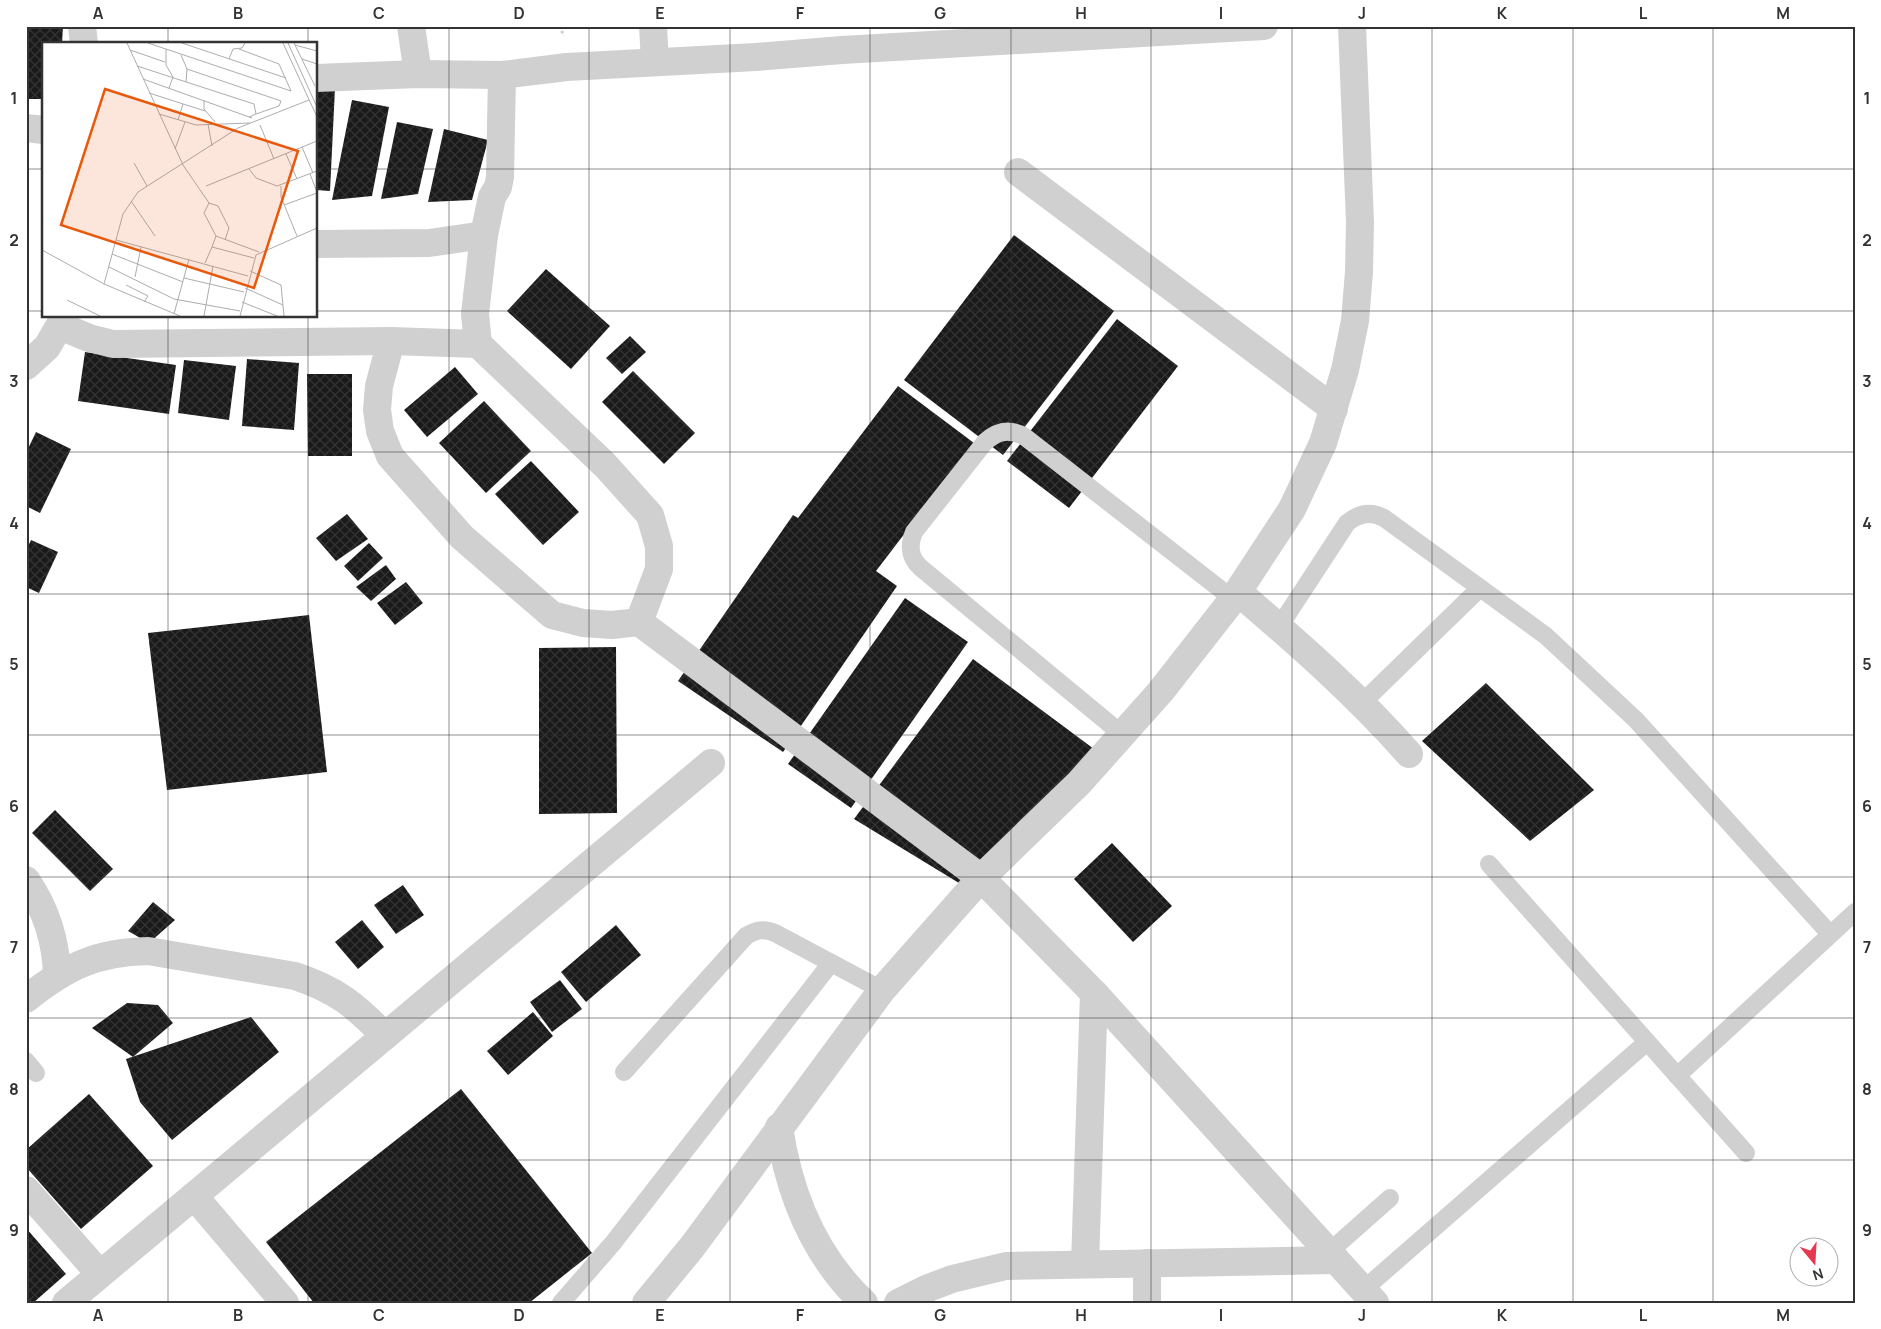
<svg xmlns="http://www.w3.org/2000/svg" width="1881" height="1329" font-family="Manrope,sans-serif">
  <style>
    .building { fill: url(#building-cross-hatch) }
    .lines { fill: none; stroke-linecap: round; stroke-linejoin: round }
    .path { stroke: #cdcdcd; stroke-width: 3; stroke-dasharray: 2.5 2.5; stroke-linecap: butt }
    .service { stroke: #d0d0d0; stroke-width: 18 }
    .minor { stroke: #d0d0d0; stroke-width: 28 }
    .grid { fill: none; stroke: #333; stroke-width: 1; stroke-opacity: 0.55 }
    .inset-road { fill: none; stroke: #adadad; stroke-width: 1 }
    .view { fill: #e8590c; fill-opacity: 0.15; stroke: #e8590c; stroke-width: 2.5 }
    .inset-edge { fill: none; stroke: #333; stroke-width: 2.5 }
    .neatline { fill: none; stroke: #333; stroke-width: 2 }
    .grid-label { font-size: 16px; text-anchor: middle; font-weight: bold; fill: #333 }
  </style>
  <defs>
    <pattern id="building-cross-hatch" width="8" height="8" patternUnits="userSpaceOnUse" patternTransform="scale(1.25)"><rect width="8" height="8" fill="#1a1a1a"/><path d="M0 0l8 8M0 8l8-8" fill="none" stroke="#333"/></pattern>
  </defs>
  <rect width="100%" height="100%" fill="#fff"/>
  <!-- building -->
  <g class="building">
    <path d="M 26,26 L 63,26 L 62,44 L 44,44 L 44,99 L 26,99 Z"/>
    <path d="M 316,87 L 335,88 L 330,191 L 316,190 Z"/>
    <path d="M 352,100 L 389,107 L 372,196 L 332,200 Z"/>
    <path d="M 397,122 L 433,129 L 418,194 L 381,199 Z"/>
    <path d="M 444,129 L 488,140 L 472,200 L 428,202 Z"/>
    <path d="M 1014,235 L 1114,311 L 1003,455 L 904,380 Z"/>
    <path d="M 546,269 L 610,326 L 571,369 L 507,311 Z"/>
    <path d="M 1117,319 L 1178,366 L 1069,508 L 1007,461 Z"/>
    <path d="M 630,336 L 646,352 L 622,374 L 606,358 Z"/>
    <path d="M 85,352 L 176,365 L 169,414 L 78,401 Z"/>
    <path d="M 247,359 L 299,363 L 294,430 L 242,426 Z"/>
    <path d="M 184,360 L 236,366 L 229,420 L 178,413 Z"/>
    <path d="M 455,367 L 478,394 L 427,437 L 404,410 Z"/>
    <path d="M 633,371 L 695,433 L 664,464 L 602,402 Z"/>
    <path d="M 307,374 L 352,374 L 352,456 L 308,456 Z"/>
    <path d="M 898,386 L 974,443 L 876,571 L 897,586 L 783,752 L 678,681 L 793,515 L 798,518 Z"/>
    <path d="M 484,401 L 531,451 L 486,493 L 439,443 Z"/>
    <path d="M 36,432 L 71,449 L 40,513 L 26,506 L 26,453 Z"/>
    <path d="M 531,461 L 579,512 L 543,545 L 495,494 Z"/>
    <path d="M 347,514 L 368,539 L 336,561 L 316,538 Z"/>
    <path d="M 31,540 L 58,552 L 39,593 L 26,587 L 26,551 Z"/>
    <path d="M 369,543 L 383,558 L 358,581 L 344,566 Z"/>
    <path d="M 386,565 L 396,579 L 371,601 L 356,587 Z"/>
    <path d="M 406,582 L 423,603 L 395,625 L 377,603 Z"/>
    <path d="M 905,598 L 968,642 L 851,808 L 788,764 Z"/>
    <path d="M 309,615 L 327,772 L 167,790 L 148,633 Z"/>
    <path d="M 616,647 L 617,813 L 539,814 L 539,648 Z"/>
    <path d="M 973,659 L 1094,749 L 977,894 L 854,819 Z"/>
    <path d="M 1486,683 L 1594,790 L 1530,841 L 1422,741 Z"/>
    <path d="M 55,810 L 113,869 L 90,891 L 32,833 Z"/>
    <path d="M 1112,843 L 1172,906 L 1133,942 L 1074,879 Z"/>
    <path d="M 403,885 L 424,915 L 396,934 L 374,905 Z"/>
    <path d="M 153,902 L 175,920 L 149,943 L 128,931 Z"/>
    <path d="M 362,920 L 384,947 L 358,969 L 335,942 Z"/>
    <path d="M 616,925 L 641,955 L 586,1002 L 561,972 Z"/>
    <path d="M 560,980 L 582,1009 L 552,1032 L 530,1002 Z"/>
    <path d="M 127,1003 L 158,1005 L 173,1023 L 133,1057 L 92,1028 Z"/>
    <path d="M 533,1012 L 553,1036 L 508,1075 L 487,1051 Z"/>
    <path d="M 251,1017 L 279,1052 L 172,1140 L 140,1102 L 126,1059 Z"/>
    <path d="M 461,1089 L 592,1253 L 529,1303 L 314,1303 L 266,1242 Z"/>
    <path d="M 89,1094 L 153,1166 L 81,1229 L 26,1167 L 26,1150 Z"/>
    <path d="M 26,1228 L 66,1274 L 33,1303 L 26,1303 Z"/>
  </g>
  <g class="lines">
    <!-- path -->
    <g class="path">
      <path d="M 561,26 L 563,36"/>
      <path d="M 26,1140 L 28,1139"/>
    </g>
    <!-- service -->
    <g class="service">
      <path d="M 1279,627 L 1347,523 C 1359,513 1371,511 1384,518 L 1546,636 L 1636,720 L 1830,934"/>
      <path d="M 1362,703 L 1480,588"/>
      <path d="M 1123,735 L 921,568 C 910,558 908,547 914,532 L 985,442 C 997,431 1010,428 1025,437 L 1233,599"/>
      <path d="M 1489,864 L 1746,1153"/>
      <path d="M 26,1061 L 36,1073"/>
      <path d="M 624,1072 L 746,936 C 756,930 764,928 775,933 L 882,990"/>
      <path d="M 1677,1076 L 1855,912"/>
      <path d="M 1329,1252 L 1390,1198"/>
      <path d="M 1363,1290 L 1647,1042"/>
      <path d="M 561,1303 L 613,1243 L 831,963"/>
    </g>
    <!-- minor -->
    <g class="minor">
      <path d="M 82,26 L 84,44"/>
      <path d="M 411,26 L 418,74"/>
      <path d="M 653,26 L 655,62"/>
      <path d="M 316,78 L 418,74 L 502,75 L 567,67 L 756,57 L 842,50 L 1264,26"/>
      <path d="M 26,128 L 44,130"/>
      <path d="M 1018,172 L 1334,409"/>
      <path d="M 484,235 L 475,314 L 478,344 L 605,465 L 650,515 L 659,546 L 659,569 L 639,622 L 981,878 L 1094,993 L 1375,1303"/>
      <path d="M 316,244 L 429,243 L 484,235 L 492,197 L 498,187 L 500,177 L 502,75"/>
      <path d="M 60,326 L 89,338 L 113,344 L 391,341 L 478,344"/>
      <path d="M 391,341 L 379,386 L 377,410 L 380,431 L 390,456 L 462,537 L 552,615 L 583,623 L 612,625 L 639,622"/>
      <path d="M 26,366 L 47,347 L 65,316"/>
      <path d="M 1238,592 C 1298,643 1357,695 1409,754"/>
      <path d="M 26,880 C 46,909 56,939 57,975"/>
      <path d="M 26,999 C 66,967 96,952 148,951 L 295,976 C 337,990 355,1005 385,1036"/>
      <path d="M 779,1127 C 789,1194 814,1256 864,1303"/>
      <path d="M 26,1190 L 100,1274"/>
      <path d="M 194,1196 L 285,1303"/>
      <path d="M 1085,1264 L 1094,993"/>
      <path d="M 66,1303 L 711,763"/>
      <path d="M 646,1303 L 692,1247 L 882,990 L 981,878 L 1079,783 L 1161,691 L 1233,599 L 1292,509 L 1323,443 L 1345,370 L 1355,321 L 1359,272 L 1360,222 L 1352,26"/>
      <path d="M 898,1303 L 926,1289 L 952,1279 L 1006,1266 L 1336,1260"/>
      <path d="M 1147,1303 L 1147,1263"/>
    </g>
  </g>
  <!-- grid -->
  <path class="grid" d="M 168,26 L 168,44M 308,26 L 308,44M 449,26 L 449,1303M 589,26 L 589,1303M 730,26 L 730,1303M 870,26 L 870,1303M 1011,26 L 1011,1303M 1151,26 L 1151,1303M 1292,26 L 1292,1303M 1432,26 L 1432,1303M 1573,26 L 1573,1303M 1713,26 L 1713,1303M 26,169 L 44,169M 316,169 L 1855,169M 26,311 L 44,311M 316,311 L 1855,311M 168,316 L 168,1303M 308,316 L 308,1303M 26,452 L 1855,452M 26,594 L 1855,594M 26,735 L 1855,735M 26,877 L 1855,877M 26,1018 L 1855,1018M 26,1160 L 1855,1160"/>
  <!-- overview -->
  <g transform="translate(42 42)">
    <rect width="275" height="275" fill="#fff"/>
    <path class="inset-road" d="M 85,1 L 141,123 L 167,161 L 162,171 L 174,194 L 170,205M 106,1 L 249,49 L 237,22 L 197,7M 140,1 L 244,36M 241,1 L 275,75M 246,1 L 275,65M 252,1 L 273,44M 253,3 L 275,9M 124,7 L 124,23 L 131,35 L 127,46M 88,8 L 123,20M 139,13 L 145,27 L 144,40M 187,17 L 191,7 L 200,6 L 203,1M 260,17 L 275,22M 95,24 L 212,62 L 214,72 L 207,75M 145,27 L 239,59 L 237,64 L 214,72M 101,37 L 210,76M 107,51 L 163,69M 162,58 L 162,67 L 173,80M 117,72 L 154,83 L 208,81M 136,78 L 141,62M 166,82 L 170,104M 218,83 L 232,117M 260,105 L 271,131M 133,107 L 143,80M 244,112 L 255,137M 92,121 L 105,144M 207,127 L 214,136 L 235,144 L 275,129M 268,132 L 275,150M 164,144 L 275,99M 239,144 L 239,155 L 255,194M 89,159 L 113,194M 167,161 L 176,164 L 187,186 L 183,198M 242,163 L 275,151M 174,194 L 217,210M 74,198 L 206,234M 0,208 L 62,242 L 138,274M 70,212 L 141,240M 163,221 L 170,205 L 212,216M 67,225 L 132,257 L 198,269M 208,229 L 239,243 L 242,274M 93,235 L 99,205M 142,236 L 202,250M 62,242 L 81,172 L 96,150 L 196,86 L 267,58M 84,243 L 106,254 L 102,260M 203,246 L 241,263M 25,258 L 58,274M 200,260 L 235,274M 132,272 L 147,217M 162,274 L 171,224M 198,274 L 214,213 L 275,186"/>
    <path class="view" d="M 63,47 L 256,109 L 212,246 L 19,183 Z"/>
    <rect width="275" height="275" class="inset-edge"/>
  </g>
  <!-- border -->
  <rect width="1881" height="1329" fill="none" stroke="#ffffff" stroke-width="55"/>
  <!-- north arrow -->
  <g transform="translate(1814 1262) rotate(162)"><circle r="24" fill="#ffffff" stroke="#adadad"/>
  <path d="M0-4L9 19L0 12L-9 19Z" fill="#e73852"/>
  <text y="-8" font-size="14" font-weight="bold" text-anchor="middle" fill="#333333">N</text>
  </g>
  <rect x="28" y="28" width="1826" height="1274" class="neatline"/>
  <g class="grid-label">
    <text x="98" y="19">A</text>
    <text x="238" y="19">B</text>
    <text x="379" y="19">C</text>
    <text x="519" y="19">D</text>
    <text x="660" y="19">E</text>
    <text x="800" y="19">F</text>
    <text x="940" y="19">G</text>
    <text x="1081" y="19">H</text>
    <text x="1221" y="19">I</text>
    <text x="1362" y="19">J</text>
    <text x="1502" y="19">K</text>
    <text x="1643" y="19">L</text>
    <text x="1783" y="19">M</text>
    <text x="14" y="104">1</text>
    <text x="1867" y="104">1</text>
    <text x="14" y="246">2</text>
    <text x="1867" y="246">2</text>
    <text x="14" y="387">3</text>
    <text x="1867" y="387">3</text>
    <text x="14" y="529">4</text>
    <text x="1867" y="529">4</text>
    <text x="14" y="670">5</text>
    <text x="1867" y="670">5</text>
    <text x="14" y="812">6</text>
    <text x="1867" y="812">6</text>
    <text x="14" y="953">7</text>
    <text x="1867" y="953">7</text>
    <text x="14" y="1095">8</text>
    <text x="1867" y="1095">8</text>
    <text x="14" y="1236">9</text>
    <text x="1867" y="1236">9</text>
    <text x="98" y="1321">A</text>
    <text x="238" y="1321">B</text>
    <text x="379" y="1321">C</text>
    <text x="519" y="1321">D</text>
    <text x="660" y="1321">E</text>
    <text x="800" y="1321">F</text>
    <text x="940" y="1321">G</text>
    <text x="1081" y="1321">H</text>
    <text x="1221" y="1321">I</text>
    <text x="1362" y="1321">J</text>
    <text x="1502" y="1321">K</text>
    <text x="1643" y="1321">L</text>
    <text x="1783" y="1321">M</text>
  </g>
</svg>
